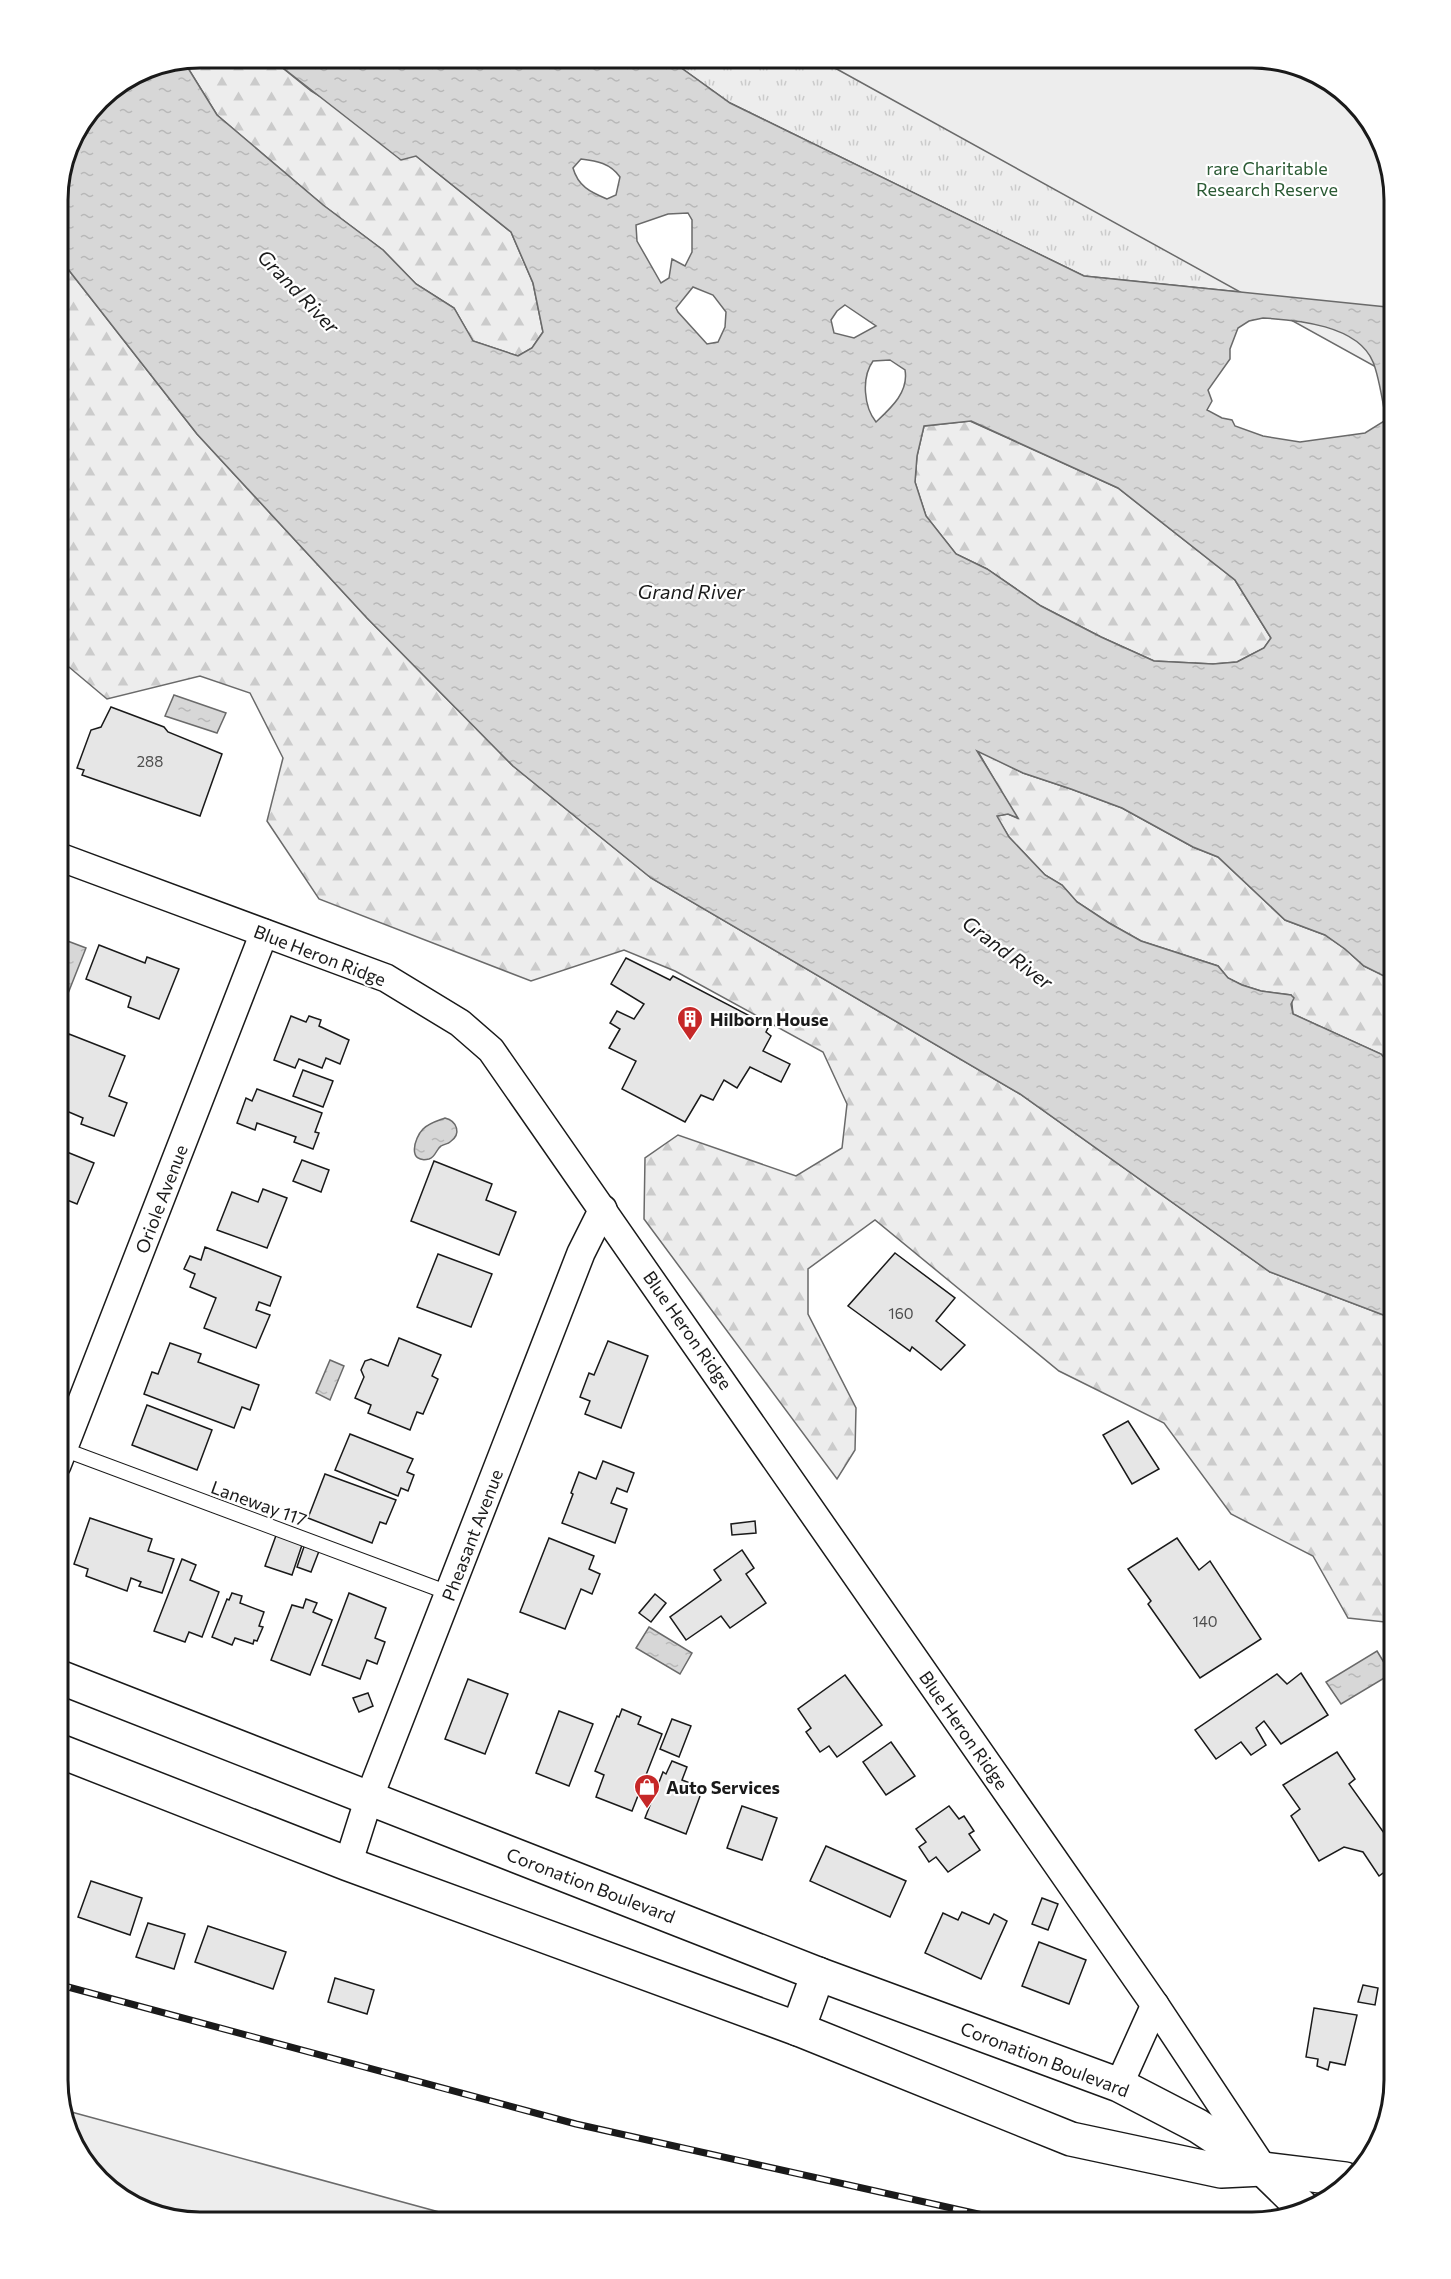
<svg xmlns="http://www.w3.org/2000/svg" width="1451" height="2279" font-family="Commissioner,sans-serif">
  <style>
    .grass { fill: url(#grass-tufts); stroke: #6a6a6a; stroke-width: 1.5 }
    .forest { fill: url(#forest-firs); stroke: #6a6a6a; stroke-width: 1.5 }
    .built { fill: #ededed; stroke: #6a6a6a; stroke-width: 1.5 }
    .water { fill: url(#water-ripples); stroke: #6a6a6a; stroke-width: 1.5; fill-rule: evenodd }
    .building { fill: #e6e6e6; stroke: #1a1a1a; stroke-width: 1.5 }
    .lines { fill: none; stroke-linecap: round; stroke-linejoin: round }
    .service-casing { stroke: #1a1a1a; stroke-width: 16 }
    .minor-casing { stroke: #1a1a1a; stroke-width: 30 }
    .secondary-casing { stroke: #1a1a1a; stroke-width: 36 }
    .service { stroke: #fff; stroke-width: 14 }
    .minor { stroke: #fff; stroke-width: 27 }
    .secondary { stroke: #fff; stroke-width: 33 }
    .rail-casing { stroke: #1a1a1a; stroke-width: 7 }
    .rail { stroke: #fff; stroke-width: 4.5; stroke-dasharray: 14; stroke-linecap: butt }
    .labels { text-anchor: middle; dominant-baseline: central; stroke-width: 4.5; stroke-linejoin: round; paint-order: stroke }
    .number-label { font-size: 15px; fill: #4d4d4d }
    .park-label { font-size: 18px; fill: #2b5a34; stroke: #fff }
    .street-label { font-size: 18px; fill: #1a1a1a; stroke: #fff }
    .poi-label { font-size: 18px; font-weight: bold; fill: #1a1a1a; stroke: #fff; text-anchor: start }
    .water-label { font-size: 20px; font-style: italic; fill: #1a1a1a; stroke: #fff }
    .rim { fill: none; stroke: #1a1a1a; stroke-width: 3 }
  </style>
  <defs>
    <pattern id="grass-tufts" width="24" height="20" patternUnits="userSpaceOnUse" patternTransform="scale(1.5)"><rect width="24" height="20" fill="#ededed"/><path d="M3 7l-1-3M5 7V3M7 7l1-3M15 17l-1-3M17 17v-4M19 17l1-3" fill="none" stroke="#cbcbcb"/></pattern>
    <pattern id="forest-firs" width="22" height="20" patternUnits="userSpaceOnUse" patternTransform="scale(1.5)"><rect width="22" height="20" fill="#ededed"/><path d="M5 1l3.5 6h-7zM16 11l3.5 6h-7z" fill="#cbcbcb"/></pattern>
    <pattern id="water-ripples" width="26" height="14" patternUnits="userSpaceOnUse" patternTransform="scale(1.5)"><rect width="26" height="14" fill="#d7d7d7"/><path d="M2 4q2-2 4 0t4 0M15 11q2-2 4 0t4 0" fill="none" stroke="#b8b8b8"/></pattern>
  </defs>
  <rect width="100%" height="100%" fill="#fff"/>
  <!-- grass -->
  <path class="grass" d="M 666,57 L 1262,57 L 1387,307 L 1084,276 L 730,103 Z"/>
  <!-- forest -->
  <g class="forest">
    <path d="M 199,57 L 269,57 L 311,91 L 416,156 L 511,232 L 533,283 L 543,332 L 532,348 L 518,356 L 473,341 L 454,308 L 416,284 L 383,250 L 323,205 L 217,115 L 183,60 Z"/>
    <path d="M 57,255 L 197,434 L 367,618 L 513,766 L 651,878 L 1020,1094 L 1270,1272 L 1394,1319 L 1394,1623 L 1348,1618 L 1313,1556 L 1231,1514 L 1164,1423 L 1059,1371 L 875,1220 L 808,1269 L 808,1314 L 856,1408 L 855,1450 L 837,1479 L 644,1219 L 645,1158 L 678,1135 L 796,1176 L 842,1148 L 847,1104 L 823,1052 L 675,971 L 624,950 L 531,981 L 319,899 L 267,821 L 283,758 L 250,693 L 200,676 L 107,699 L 57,657 Z"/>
    <path d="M 970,421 L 1118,488 L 1235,580 L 1271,638 L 1264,648 L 1237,662 L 1213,664 L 1154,661 L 1101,637 L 1041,606 L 987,569 L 956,554 L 926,516 L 915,482 L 917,456 L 924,426 Z"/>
    <path d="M 977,750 L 1023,773 L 1071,789 L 1122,808 L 1193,847 L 1218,857 L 1285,920 L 1325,935 L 1345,949 L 1364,966 L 1383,975 L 1394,967 L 1394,1069 L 1381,1054 L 1293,1014 L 1291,995 L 1261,991 L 1242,985 L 1228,978 L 1218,966 L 1141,941 L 1109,923 L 1077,902 L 1062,885 L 1045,875 L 1009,837 L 996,816 L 1008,814 L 1017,818 Z"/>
  </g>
  <!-- built -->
  <g class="built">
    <path d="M 815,57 L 1262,57 L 1331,81 L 1379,136 L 1394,199 L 1394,377 Z"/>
    <path d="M 64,2110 L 476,2222 L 190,2222 L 120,2198 L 72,2143 Z"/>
  </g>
  <!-- water -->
  <g class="water">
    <path d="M 269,57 L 666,57 L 730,103 L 1084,276 L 1387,307 L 1394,310 L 1394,967 L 1384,976 L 1364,966 L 1345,949 L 1325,935 L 1285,920 L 1218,857 L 1193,847 L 1122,808 L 1071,789 L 1023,773 L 977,751 L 1018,818 L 1008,814 L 997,816 L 1009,837 L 1045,875 L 1062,885 L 1077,902 L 1109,923 L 1141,941 L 1218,966 L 1228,978 L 1242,985 L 1261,991 L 1291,995 L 1294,998 L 1291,1004 L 1293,1014 L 1381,1054 L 1394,1069 L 1394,1319 L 1270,1272 L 1020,1094 L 651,878 L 513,766 L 367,618 L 197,434 L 57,255 L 57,190 L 68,144 L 99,98 L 145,68 L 183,60 L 217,115 L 323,205 L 383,250 L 416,284 L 454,308 L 473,341 L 518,356 L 532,348 L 543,332 L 533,283 L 511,232 L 416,156 L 401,160 ZM 581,159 C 597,161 610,163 620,177 L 616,195 L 607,199 C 590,192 578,186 573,168 ZM 688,213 L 692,220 L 692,252 L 685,266 L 672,259 L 669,278 L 661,283 L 637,241 L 636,225 L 668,214 ZM 693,287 L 713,295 L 726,312 L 725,327 L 718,342 L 707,344 L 678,312 L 676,308 ZM 845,305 L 876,326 L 854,338 L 834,333 L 831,320 L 837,311 ZM 1263,318 C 1297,320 1358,325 1373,362 C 1379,376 1383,404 1386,420 L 1365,433 L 1300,442 L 1263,436 L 1235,426 L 1232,420 L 1222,418 L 1207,410 L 1212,401 L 1208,390 L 1230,359 L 1230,349 L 1238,328 L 1249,321 ZM 890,360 L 905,370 C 909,392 891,408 876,422 C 864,407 861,378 873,361 ZM 971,421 L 1118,488 L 1235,580 L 1271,638 L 1264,648 L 1237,662 L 1213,664 L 1154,661 L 1101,637 L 1041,606 L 987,569 L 956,554 L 926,516 L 915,482 L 917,456 L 924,426 Z"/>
    <path d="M 174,695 L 226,713 L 217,733 L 165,716 Z"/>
    <path d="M 57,937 L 86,948 L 65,1001 L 57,998 Z"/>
    <path d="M 445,1118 C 457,1121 462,1134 450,1142 C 448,1144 444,1144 441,1146 C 436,1149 436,1157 429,1159 C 407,1164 414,1138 423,1129 C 429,1123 437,1121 445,1118 Z"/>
    <path d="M 330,1360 L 344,1366 L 330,1400 L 316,1393 Z"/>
    <path d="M 649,1627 L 692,1653 L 680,1674 L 636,1648 Z"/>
    <path d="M 1377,1651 L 1391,1674 L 1341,1704 L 1326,1682 Z"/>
  </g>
  <!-- building -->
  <g class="building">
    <path d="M 111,707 L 164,727 L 168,732 L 222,754 L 200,816 L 82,775 L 84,770 L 77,768 L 91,730 L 101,727 Z"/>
    <path d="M 99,945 L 145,963 L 147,957 L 179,969 L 159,1019 L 128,1007 L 131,997 L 86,979 Z"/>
    <path d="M 626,958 L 670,980 L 673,976 L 769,1026 L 766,1032 L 771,1036 L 763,1051 L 790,1064 L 781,1082 L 750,1067 L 737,1088 L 724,1080 L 713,1100 L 701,1095 L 685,1122 L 622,1089 L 636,1061 L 609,1048 L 620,1029 L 610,1023 L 617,1011 L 634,1019 L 644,1004 L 611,984 Z"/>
    <path d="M 291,1016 L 306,1022 L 309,1016 L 321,1020 L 319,1026 L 349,1040 L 340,1064 L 326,1058 L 322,1068 L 299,1059 L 295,1068 L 274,1060 Z"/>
    <path d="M 69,1034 L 125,1056 L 109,1096 L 127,1103 L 114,1136 L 81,1124 L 83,1118 L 57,1107 L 57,1064 Z"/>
    <path d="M 303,1070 L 333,1081 L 323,1107 L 293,1096 Z"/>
    <path d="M 257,1089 L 322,1113 L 315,1132 L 319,1133 L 313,1149 L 294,1142 L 296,1137 L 257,1123 L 255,1130 L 237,1123 L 246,1098 L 252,1101 Z"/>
    <path d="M 57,1148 L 94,1163 L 77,1204 L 57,1196 Z"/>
    <path d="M 302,1160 L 329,1170 L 321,1192 L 293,1181 Z"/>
    <path d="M 434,1161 L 492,1184 L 486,1200 L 516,1212 L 499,1255 L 411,1221 Z"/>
    <path d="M 263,1189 L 287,1198 L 267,1248 L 217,1230 L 232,1192 L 258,1202 Z"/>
    <path d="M 205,1247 L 281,1277 L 270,1306 L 259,1302 L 256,1310 L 270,1315 L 256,1348 L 204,1328 L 216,1298 L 190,1287 L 195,1274 L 184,1269 L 190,1256 L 201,1260 Z"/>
    <path d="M 895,1253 L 955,1298 L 936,1321 L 965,1345 L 941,1370 L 912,1347 L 910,1351 L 848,1306 Z"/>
    <path d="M 438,1254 L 492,1274 L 471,1327 L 417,1307 Z"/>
    <path d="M 399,1338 L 441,1355 L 432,1376 L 438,1379 L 423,1414 L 417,1412 L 410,1430 L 368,1413 L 371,1405 L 355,1398 L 364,1377 L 361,1370 L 365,1361 L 371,1359 L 388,1366 Z"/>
    <path d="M 608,1341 L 648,1356 L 621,1428 L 585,1414 L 590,1401 L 580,1397 L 589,1373 L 594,1375 Z"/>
    <path d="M 170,1343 L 201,1354 L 198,1362 L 259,1385 L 250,1410 L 242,1407 L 234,1428 L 144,1394 L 152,1372 L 158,1374 Z"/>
    <path d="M 147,1405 L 212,1430 L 197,1470 L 132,1445 Z"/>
    <path d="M 1128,1421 L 1159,1469 L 1132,1484 L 1103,1435 Z"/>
    <path d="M 350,1434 L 413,1459 L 407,1472 L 414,1475 L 408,1491 L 401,1488 L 398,1496 L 335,1470 Z"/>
    <path d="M 603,1461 L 634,1473 L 627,1492 L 617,1488 L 611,1503 L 627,1509 L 615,1543 L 562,1523 L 573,1494 L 571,1493 L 579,1472 L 596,1479 Z"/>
    <path d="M 325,1474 L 396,1500 L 386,1524 L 380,1522 L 372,1543 L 308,1518 Z"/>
    <path d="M 90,1518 L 152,1539 L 148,1551 L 174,1559 L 162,1593 L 139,1586 L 141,1582 L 131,1578 L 127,1591 L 86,1576 L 88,1569 L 74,1564 Z"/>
    <path d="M 755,1521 L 756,1533 L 732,1535 L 731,1524 Z"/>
    <path d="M 278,1530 L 304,1539 L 292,1575 L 265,1566 Z"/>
    <path d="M 549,1538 L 594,1556 L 589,1569 L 600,1574 L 592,1594 L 581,1589 L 565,1629 L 520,1612 Z"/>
    <path d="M 1177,1538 L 1199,1570 L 1210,1561 L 1261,1639 L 1200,1678 L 1148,1604 L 1151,1601 L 1128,1569 Z"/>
    <path d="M 306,1541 L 321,1546 L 311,1572 L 297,1567 Z"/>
    <path d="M 742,1550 L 754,1568 L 746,1574 L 766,1603 L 730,1628 L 721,1616 L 686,1640 L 670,1617 L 721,1580 L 714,1570 Z"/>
    <path d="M 182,1559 L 196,1565 L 190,1580 L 219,1592 L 202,1637 L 189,1632 L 185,1642 L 154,1631 Z"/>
    <path d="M 232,1593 L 242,1596 L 240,1603 L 264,1612 L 259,1626 L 263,1627 L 257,1641 L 254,1640 L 253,1644 L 235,1638 L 232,1645 L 212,1637 L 227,1599 L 229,1600 Z"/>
    <path d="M 349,1593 L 386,1608 L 375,1638 L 385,1642 L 377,1664 L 367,1660 L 360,1679 L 322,1665 Z"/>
    <path d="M 655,1594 L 666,1603 L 651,1622 L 639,1613 Z"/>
    <path d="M 306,1599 L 317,1603 L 313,1612 L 332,1620 L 310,1675 L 271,1660 L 292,1605 L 303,1608 Z"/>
    <path d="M 1301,1673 L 1328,1715 L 1281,1744 L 1264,1721 L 1256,1728 L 1266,1745 L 1251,1755 L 1241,1742 L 1216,1759 L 1195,1730 L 1277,1674 L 1287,1684 Z"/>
    <path d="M 845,1675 L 882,1725 L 837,1757 L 829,1746 L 820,1752 L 806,1732 L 811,1728 L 798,1709 Z"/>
    <path d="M 468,1679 L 508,1694 L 485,1754 L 445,1739 Z"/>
    <path d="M 368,1693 L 373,1706 L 359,1712 L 353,1698 Z"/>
    <path d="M 622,1709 L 641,1717 L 638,1724 L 662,1734 L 632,1811 L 596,1797 L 604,1775 L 595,1771 L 617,1716 L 619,1717 Z"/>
    <path d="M 559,1711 L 593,1724 L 569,1786 L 536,1773 Z"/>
    <path d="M 672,1719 L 691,1726 L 679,1757 L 660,1749 Z"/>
    <path d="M 891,1742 L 915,1776 L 886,1795 L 863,1762 Z"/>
    <path d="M 1337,1752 L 1355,1779 L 1349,1784 L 1394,1847 L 1394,1865 L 1379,1876 L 1363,1852 L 1344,1847 L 1319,1861 L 1291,1816 L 1300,1809 L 1283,1785 Z"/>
    <path d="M 672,1761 L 687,1767 L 682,1780 L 703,1788 L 686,1834 L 645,1818 L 663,1772 L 666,1774 Z"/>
    <path d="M 742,1806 L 777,1818 L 762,1860 L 727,1848 Z"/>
    <path d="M 949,1806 L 959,1819 L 964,1816 L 974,1831 L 969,1834 L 980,1850 L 948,1872 L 936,1857 L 929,1862 L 919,1847 L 926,1842 L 916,1829 Z"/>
    <path d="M 826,1846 L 906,1881 L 890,1917 L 810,1881 Z"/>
    <path d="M 91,1881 L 142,1898 L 130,1935 L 78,1917 Z"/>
    <path d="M 1042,1898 L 1058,1904 L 1048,1930 L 1032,1924 Z"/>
    <path d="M 962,1912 L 989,1924 L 994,1914 L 1007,1921 L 981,1979 L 925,1953 L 943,1913 L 958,1920 Z"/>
    <path d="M 148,1923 L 185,1934 L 174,1969 L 136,1957 Z"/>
    <path d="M 208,1926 L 286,1952 L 273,1989 L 195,1962 Z"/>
    <path d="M 1039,1942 L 1086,1960 L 1069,2004 L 1022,1986 Z"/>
    <path d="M 335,1978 L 374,1990 L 367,2014 L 328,2002 Z"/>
    <path d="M 1363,1985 L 1378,1988 L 1375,2005 L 1358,2002 Z"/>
    <path d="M 1314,2008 L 1357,2015 L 1345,2065 L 1330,2062 L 1328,2070 L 1317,2066 L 1318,2059 L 1306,2057 Z"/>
    <path d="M 1394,2040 L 1394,2080 L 1393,2083 L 1388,2082 L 1391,2075 L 1384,2074 Z"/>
  </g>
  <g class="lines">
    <defs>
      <path id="service" d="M 60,1448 L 449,1593"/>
      <g id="minor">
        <path d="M 57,856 L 386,978 L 460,1023 L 491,1050 L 1155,2005 L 1261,2165"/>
        <path d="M 57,1465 L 264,933"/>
        <path d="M 348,1864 L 369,1798 L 581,1253 L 603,1209"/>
        <path d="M 1119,2085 L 1155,2005"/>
      </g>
      <g id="secondary">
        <path d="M 57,1676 L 818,1974 L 1119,2085 L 1198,2126 L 1263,2169 L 1305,2210"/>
        <path d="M 57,1750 L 348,1864 L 798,2029 L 1071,2139 L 1221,2171 L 1263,2169 L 1345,2179"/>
        <path d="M 798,2029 L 818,1974"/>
      </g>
    </defs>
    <!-- service casing -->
    <use href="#service" class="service-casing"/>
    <!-- minor casing -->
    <use href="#minor" class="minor-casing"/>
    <!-- secondary casing -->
    <use href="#secondary" class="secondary-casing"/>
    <!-- service -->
    <use href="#service" class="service"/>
    <!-- minor -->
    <use href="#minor" class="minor"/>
    <!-- secondary -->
    <use href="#secondary" class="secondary"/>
    <defs>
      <path id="rail" d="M 57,1984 L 576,2124 L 1014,2222"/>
    </defs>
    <!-- rail casing -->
    <use href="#rail" class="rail-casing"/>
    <!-- rail -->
    <use href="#rail" class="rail"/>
  </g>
  <!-- icons -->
  <defs>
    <symbol id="building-pin" viewBox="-11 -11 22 30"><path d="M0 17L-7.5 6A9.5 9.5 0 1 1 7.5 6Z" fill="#c62828" stroke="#fff"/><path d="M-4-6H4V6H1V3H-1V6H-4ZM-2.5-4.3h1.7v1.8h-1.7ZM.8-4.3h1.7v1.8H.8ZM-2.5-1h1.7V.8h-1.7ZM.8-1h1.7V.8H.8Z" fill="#fff"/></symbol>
    <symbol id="shop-pin" viewBox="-11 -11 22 30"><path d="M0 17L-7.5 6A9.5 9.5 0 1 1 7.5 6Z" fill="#c62828" stroke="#fff"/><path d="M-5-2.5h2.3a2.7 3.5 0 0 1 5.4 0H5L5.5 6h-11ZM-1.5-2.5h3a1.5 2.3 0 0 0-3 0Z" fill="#fff"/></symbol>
  </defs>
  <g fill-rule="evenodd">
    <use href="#building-pin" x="675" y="1004" width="30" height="40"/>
    <use href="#shop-pin" x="632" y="1772" width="30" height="40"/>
  </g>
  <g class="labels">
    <!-- number labels -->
    <g class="number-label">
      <text x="150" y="761">288</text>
      <text x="901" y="1313">160</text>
      <text x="1205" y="1621">140</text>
    </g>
    <!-- park labels -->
    <g class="park-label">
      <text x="1267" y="168">rare Charitable<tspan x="1267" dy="21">Research Reserve</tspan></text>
    </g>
    <!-- street labels -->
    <g class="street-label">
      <text transform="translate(320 955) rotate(21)">Blue Heron Ridge</text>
      <text transform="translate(161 1199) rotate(-69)">Oriole Avenue</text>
      <text transform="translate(688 1330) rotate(55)">Blue Heron Ridge</text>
      <text transform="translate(259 1503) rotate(20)">Laneway 117</text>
      <text transform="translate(472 1535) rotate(-69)">Pheasant Avenue</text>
      <text transform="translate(964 1730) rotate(55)">Blue Heron Ridge</text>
      <text transform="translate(591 1885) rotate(21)">Coronation Boulevard</text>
      <text transform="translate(1045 2059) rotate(21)">Coronation Boulevard</text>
    </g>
    <!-- poi labels -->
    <g class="poi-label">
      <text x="710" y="1019">Hilborn House</text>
      <text x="666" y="1787">Auto Services</text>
    </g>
    <!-- water labels -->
    <g class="water-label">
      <text transform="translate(299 291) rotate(46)">Grand River</text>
      <text x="691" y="591">Grand River</text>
      <text transform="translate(1008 952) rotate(37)">Grand River</text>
    </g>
  </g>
  <!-- crop -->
  <path d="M0 0H1451V2279H0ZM200 68H1252A132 132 0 0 1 1384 200V2080A132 132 0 0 1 1252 2212H200A132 132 0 0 1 68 2080V200A132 132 0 0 1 200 68Z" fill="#fff" fill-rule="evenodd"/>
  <path class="rim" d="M200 68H1252A132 132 0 0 1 1384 200V2080A132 132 0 0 1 1252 2212H200A132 132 0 0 1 68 2080V200A132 132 0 0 1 200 68Z"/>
</svg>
